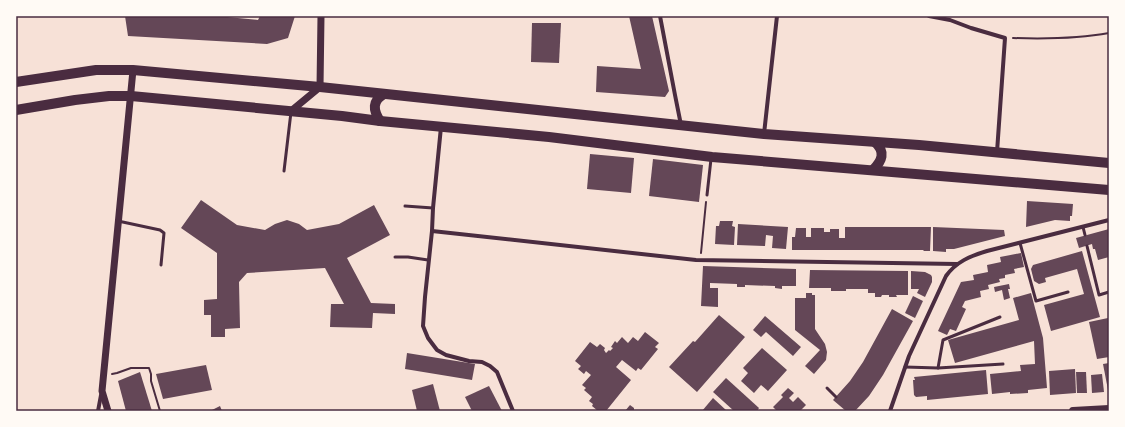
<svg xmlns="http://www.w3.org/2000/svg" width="1125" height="427" font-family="'Roboto Condensed',sans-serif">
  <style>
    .building { fill: #644757 }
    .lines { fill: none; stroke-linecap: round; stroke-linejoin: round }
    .path { stroke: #4a2c40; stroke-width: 2 }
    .service { stroke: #4a2c40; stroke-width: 3 }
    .minor { stroke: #4a2c40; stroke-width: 4 }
    .tertiary { stroke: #4a2c40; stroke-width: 7 }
    .secondary { stroke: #4a2c40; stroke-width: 8 }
    .primary { stroke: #4a2c40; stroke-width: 10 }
    .neatline { fill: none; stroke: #4a2c40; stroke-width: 1.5 }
  </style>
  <rect width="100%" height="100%" fill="#f7e1d7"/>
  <!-- building -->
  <g class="building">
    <path d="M 125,16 L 217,16 L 258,20 L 260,16 L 295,16 L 288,38 L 267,44 L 128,36 Z"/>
    <path d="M 629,16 L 652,16 L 669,91 L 665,97 L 596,92 L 597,66 L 641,69 Z"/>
    <path d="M 532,23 L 561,23 L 559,63 L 531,62 Z"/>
    <path d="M 590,154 L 634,158 L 631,193 L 587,189 Z"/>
    <path d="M 653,159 L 703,165 L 699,202 L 649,196 Z"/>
    <path d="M 201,200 L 237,225 L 265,230 L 275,224 L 287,220 L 299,224 L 307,230 L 339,224 L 374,205 L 390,235 L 347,258 L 371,303 L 395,304 L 395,314 L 373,313 L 372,328 L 330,327 L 331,304 L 344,304 L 325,268 L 247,273 L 239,282 L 240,328 L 225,329 L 225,337 L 211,337 L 211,315 L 204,315 L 204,300 L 217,299 L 217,253 L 181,228 Z"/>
    <path d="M 1027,201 L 1073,204 L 1072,216 L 1070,216 L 1070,221 L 1055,220 L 1026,227 Z"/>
    <path d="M 720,221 L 733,221 L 732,226 L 735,227 L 734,245 L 715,244 L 716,226 L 719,226 Z"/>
    <path d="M 738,224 L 788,227 L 786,249 L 772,248 L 773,236 L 766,235 L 765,246 L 737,245 Z"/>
    <path d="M 845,227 L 931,227 L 930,251 L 924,251 L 923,250 L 792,250 L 792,237 L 795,237 L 796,228 L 806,228 L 806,237 L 811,237 L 811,228 L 824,228 L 824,232 L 830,232 L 830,229 L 839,229 L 839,238 L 845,238 Z"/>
    <path d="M 933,227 L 1004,230 L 1005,236 L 954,249 L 946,249 L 946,252 L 933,251 Z"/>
    <path d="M 1109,229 L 1109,257 L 1098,260 L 1095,249 L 1093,249 L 1092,244 L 1079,248 L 1076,238 Z"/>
    <path d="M 1082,251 L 1100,317 L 1051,331 L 1044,305 L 1084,294 L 1077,269 L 1045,278 L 1046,282 L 1039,284 L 1034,281 L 1031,269 L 1033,265 Z"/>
    <path d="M 1021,253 L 1024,267 L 1014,269 L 1015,273 L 1005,275 L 1005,278 L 999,279 L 1000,282 L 988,285 L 989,289 L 980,291 L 981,297 L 965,301 L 962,307 L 966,309 L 956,331 L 950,329 L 947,335 L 938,331 L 961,282 L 974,280 L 973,275 L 988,272 L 987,265 L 1001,262 L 1000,257 Z"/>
    <path d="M 703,266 L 796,269 L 796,286 L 782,286 L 782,289 L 775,288 L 775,286 L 745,285 L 745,287 L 737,287 L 737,284 L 710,283 L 710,288 L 718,288 L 718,307 L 701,306 Z"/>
    <path d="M 810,270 L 908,271 L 908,295 L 896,295 L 897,297 L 889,297 L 889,295 L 882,295 L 881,297 L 875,297 L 875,293 L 868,293 L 868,289 L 846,289 L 846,291 L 831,291 L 831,288 L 809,288 Z"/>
    <path d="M 911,271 L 925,272 L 931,275 L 932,277 L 932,282 L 925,297 L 917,293 L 919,289 L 911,289 Z"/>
    <path d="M 1009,284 L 1010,289 L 1008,289 L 1010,298 L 1004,300 L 1002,290 L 995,292 L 994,287 Z"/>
    <path d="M 806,293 L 812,293 L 812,295 L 815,295 L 815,329 L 825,344 L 827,352 L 826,360 L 814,374 L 805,366 L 820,350 L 795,330 L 795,298 L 806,298 Z"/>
    <path d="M 1031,293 L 1043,338 L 1047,388 L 1028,390 L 1028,393 L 1010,394 L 1010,392 L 992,394 L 990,374 L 1021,371 L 1020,365 L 1035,364 L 1034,341 L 955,363 L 948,340 L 1019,320 L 1013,298 Z"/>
    <path d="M 913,296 L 923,301 L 915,318 L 905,313 Z"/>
    <path d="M 892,309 L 913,321 L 883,375 L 869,396 L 855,411 L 846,411 L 833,400 L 850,381 L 863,362 Z"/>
    <path d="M 719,315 L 745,337 L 697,392 L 669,367 L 693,341 L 695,342 Z"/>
    <path d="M 765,316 L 801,347 L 793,356 L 766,332 L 761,337 L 753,330 Z"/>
    <path d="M 1108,318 L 1109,323 L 1109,357 L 1097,359 L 1089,322 Z"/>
    <path d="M 645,332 L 659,343 L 655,347 L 658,349 L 641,370 L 638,368 L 636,371 L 622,360 L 616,367 L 631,380 L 606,411 L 605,410 L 604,411 L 598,411 L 592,406 L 593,404 L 589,401 L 592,397 L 584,390 L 586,388 L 582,385 L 591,375 L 586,371 L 584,374 L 578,369 L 581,366 L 575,361 L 590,342 L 597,347 L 600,344 L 605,348 L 604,350 L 606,353 L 609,350 L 610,351 L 613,348 L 611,347 L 615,341 L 617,343 L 622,337 L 628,343 L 633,337 L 638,341 Z"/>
    <path d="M 762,348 L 787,370 L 768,391 L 761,385 L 754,393 L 741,381 L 748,373 L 743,368 Z"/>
    <path d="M 407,353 L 475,364 L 472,380 L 405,369 Z"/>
    <path d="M 1109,363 L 1109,390 L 1108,390 L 1103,364 Z"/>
    <path d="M 206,365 L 212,390 L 163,399 L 156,374 Z"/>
    <path d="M 1075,369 L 1076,393 L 1050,395 L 1049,371 Z"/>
    <path d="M 986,370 L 988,394 L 927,400 L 927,396 L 916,397 L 914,395 L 913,380 L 915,380 L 914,377 Z"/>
    <path d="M 140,372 L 152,411 L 126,411 L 118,381 Z"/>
    <path d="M 1076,372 L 1086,372 L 1087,393 L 1077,393 Z"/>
    <path d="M 1102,374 L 1104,392 L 1092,393 L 1091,375 Z"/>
    <path d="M 726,378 L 759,408 L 757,411 L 734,411 L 713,392 Z"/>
    <path d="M 433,384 L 440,411 L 417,411 L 412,390 Z"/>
    <path d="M 489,386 L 502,411 L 472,411 L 465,397 Z"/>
    <path d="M 788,388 L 794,393 L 789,398 L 793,402 L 798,397 L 806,405 L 800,411 L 777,411 L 773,407 L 783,397 L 781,395 Z"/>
    <path d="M 713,398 L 727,411 L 702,411 Z"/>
    <path d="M 630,405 L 634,408 L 634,411 L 625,411 Z"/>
    <path d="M 220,406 L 222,411 L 210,411 Z"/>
  </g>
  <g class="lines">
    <!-- path -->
    <g class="path">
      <path d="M 1013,38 C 1045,39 1077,39 1109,33"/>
      <path d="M 701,253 L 706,202"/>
      <path d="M 112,374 L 117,373 L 131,368 L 149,368 L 151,374 L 151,381 L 160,411"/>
    </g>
    <!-- service -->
    <g class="service">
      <path d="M 284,171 L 291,112"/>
      <path d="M 707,195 L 711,159"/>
      <path d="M 405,206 L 433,208"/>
      <path d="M 118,221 L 160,230 L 164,233 L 161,265"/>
      <path d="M 1083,227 L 1085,235"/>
      <path d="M 1020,243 L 1036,301 L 1068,292"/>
      <path d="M 1087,246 L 1099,295 L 1109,292"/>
      <path d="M 395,257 L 408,257 L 428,260"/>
      <path d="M 905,367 L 938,368 L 943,340 L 1000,317"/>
      <path d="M 938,368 L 1003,364"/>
      <path d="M 827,388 L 836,397"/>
    </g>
    <!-- minor -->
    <g class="minor">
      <path d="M 660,16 L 675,95 L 681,125"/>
      <path d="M 929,16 L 950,20 L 971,28 L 1005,38 L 997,152"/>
      <path d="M 441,127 L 433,208 L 432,231 L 425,297 L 423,326 L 428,338 L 437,350 L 446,355 L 469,361 L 482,362 L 490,366 L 497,372 L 513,411"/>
      <path d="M 764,134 L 777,16"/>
      <path d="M 432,231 L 696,260 L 957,264"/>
      <path d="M 98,411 L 101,395"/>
      <path d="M 890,411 L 909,356 L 946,276 C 956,262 970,256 987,251 L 1109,220"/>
    </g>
    <!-- tertiary -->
    <g class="tertiary">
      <path d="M 291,111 L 320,87 L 321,16"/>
      <path d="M 108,411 L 102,391 L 133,70"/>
    </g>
    <!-- secondary -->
    <path class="secondary" d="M 1073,411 L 1109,409"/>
    <!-- primary -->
    <g class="primary">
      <path d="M 16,82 L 96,70 L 133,70 L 320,87 L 764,134 L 919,145 L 1109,163"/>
      <path d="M 16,110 L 75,100 L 109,96 L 131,96 L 342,116 L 380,121 L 549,137 L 712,157 L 1109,190"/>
      <path d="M 380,121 C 373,110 372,101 384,94"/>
      <path d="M 873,170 C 882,161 886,152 875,142"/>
    </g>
  </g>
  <!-- border -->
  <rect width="1125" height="427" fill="none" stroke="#fffaf5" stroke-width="34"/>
  <rect x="17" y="17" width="1091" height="393" class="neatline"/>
</svg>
